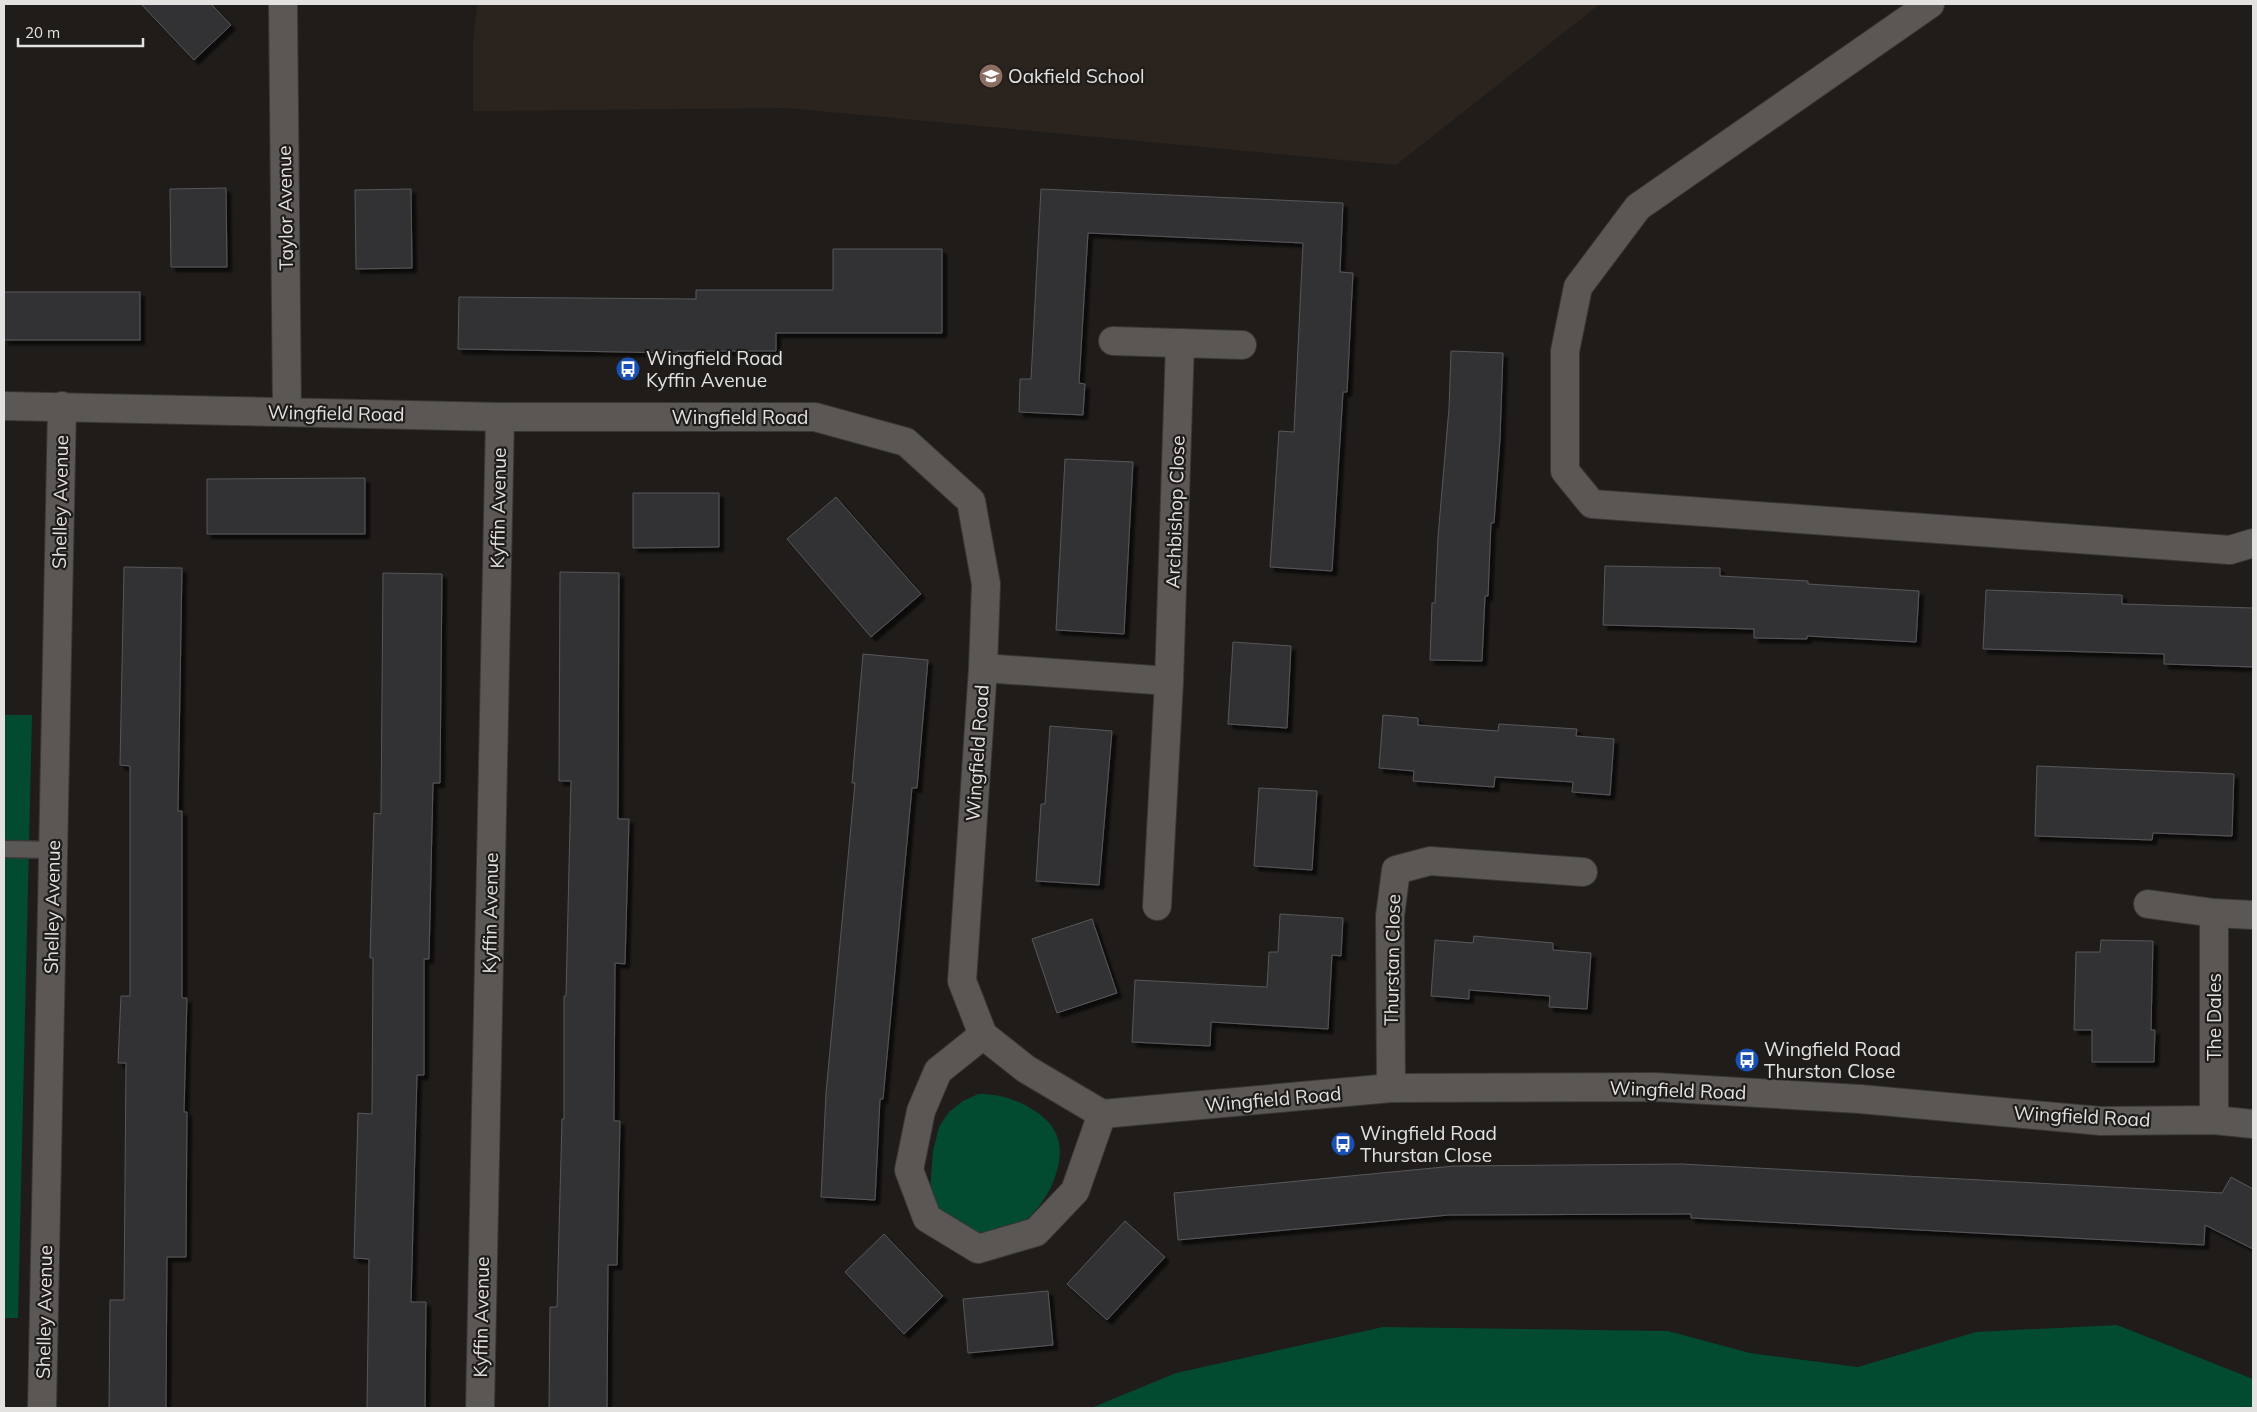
<svg xmlns="http://www.w3.org/2000/svg" width="2257" height="1412" font-family="Mulish,sans-serif">
  <style>
    .built { fill: #2b241e }
    .green { fill: #034b30 }
    .building { fill: #333336; stroke: #57575b; filter: url(#shadow) }
    .lines { fill: none; stroke-linecap: round; stroke-linejoin: round }
    .service-casing { stroke: #393735; stroke-width: 19 }
    .minor-casing { stroke: #393735; stroke-width: 30 }
    .service { stroke: #5a5754; stroke-width: 16 }
    .minor { stroke: #5a5754; stroke-width: 28 }
    .labels { text-anchor: middle; dominant-baseline: central; stroke-width: 4.5; stroke-linejoin: round; paint-order: stroke }
    .poi-label { font-size: 19px; fill: #e4e2e0; stroke: #1f1c1a; text-anchor: start }
    .street-label { font-size: 19px; fill: #e4e2e0; stroke: #1f1c1a }
  </style>
  <defs>
    <filter id="shadow"><feDropShadow dx="4.5" dy="4.5" stdDeviation="1" flood-color="#0009"/></filter>
  </defs>
  <rect width="100%" height="100%" fill="#1f1c1a"/>
  <!-- built -->
  <path class="built" d="M 477,4 L 1600,4 L 1396,165 L 787,108 L 473,111 L 473,44 Z"/>
  <!-- green -->
  <g class="green">
    <path d="M 4,715 L 32,715 L 18,1318 L 4,1318 Z"/>
    <path d="M 978,1094 C 997,1094 1008,1097 1025,1105 C 1063,1125 1067,1150 1051,1187 C 1043,1203 1029,1221 1013,1229 C 1004,1233 993,1234 983,1236 L 936,1213 L 930,1189 L 933,1151 L 939,1127 L 949,1112 L 963,1101 Z"/>
    <path d="M 2117,1325 L 2253,1379 L 2253,1408 L 1091,1408 L 1176,1373 L 1383,1327 L 1668,1331 L 1750,1353 L 1858,1367 L 1976,1332 Z"/>
  </g>
  <!-- building -->
  <g class="building">
    <path d="M 141,4 L 211,4 L 231,25 L 194,60 Z"/>
    <path d="M 226,188 L 227,267 L 171,267 L 170,189 Z"/>
    <path d="M 411,189 L 412,268 L 356,269 L 355,190 Z"/>
    <path d="M 1041,189 L 1343,203 L 1340,272 L 1353,273 L 1347,392 L 1343,392 L 1332,571 L 1270,567 L 1279,431 L 1294,432 L 1303,243 L 1088,233 L 1079,383 L 1085,384 L 1083,415 L 1019,412 L 1020,379 L 1031,379 Z"/>
    <path d="M 833,249 L 942,249 L 942,333 L 776,333 L 776,351 L 677,351 L 677,353 L 458,349 L 459,297 L 696,299 L 696,290 L 833,290 Z"/>
    <rect x="4" y="292" width="136" height="48"/>
    <path d="M 1451,351 L 1503,353 L 1500,439 L 1494,523 L 1491,523 L 1488,596 L 1485,596 L 1482,661 L 1430,660 L 1432,603 L 1435,603 L 1438,537 L 1449,408 Z"/>
    <path d="M 1065,459 L 1133,462 L 1124,634 L 1056,630 Z"/>
    <path d="M 365,478 L 365,534 L 207,534 L 207,479 Z"/>
    <path d="M 633,493 L 719,493 L 719,547 L 633,548 Z"/>
    <path d="M 836,497 L 921,594 L 871,637 L 787,539 Z"/>
    <path d="M 1605,566 L 1720,568 L 1720,576 L 1808,581 L 1808,584 L 1919,591 L 1916,642 L 1807,636 L 1807,639 L 1754,638 L 1754,629 L 1603,625 Z"/>
    <path d="M 124,567 L 182,568 L 178,811 L 182,811 L 182,998 L 187,998 L 184,1112 L 187,1112 L 186,1257 L 167,1257 L 166,1408 L 109,1408 L 110,1300 L 124,1300 L 126,1063 L 118,1063 L 121,996 L 130,996 L 130,766 L 120,765 Z"/>
    <path d="M 560,572 L 619,573 L 618,819 L 629,819 L 625,964 L 615,963 L 614,1121 L 620,1121 L 617,1265 L 608,1265 L 607,1408 L 549,1408 L 550,1307 L 557,1307 L 562,1119 L 564,1119 L 564,996 L 566,996 L 571,781 L 559,781 Z"/>
    <path d="M 383,573 L 442,574 L 440,783 L 433,783 L 429,959 L 424,959 L 424,1075 L 417,1075 L 411,1302 L 426,1302 L 425,1408 L 367,1408 L 369,1259 L 354,1258 L 358,1113 L 372,1114 L 373,958 L 370,958 L 374,813 L 381,814 Z"/>
    <path d="M 1986,590 L 2122,595 L 2122,604 L 2253,608 L 2253,667 L 2164,664 L 2164,654 L 1983,649 Z"/>
    <path d="M 1233,642 L 1291,646 L 1287,728 L 1228,724 Z"/>
    <path d="M 863,654 L 928,660 L 917,788 L 912,788 L 883,1099 L 880,1099 L 875,1200 L 821,1197 L 826,1093 L 855,783 L 852,783 Z"/>
    <path d="M 1383,715 L 1418,718 L 1418,725 L 1498,731 L 1499,724 L 1577,729 L 1576,736 L 1614,739 L 1610,795 L 1572,792 L 1573,782 L 1495,777 L 1494,787 L 1413,781 L 1414,771 L 1379,768 Z"/>
    <path d="M 1050,726 L 1112,731 L 1099,885 L 1036,881 L 1041,804 L 1045,804 Z"/>
    <path d="M 2037,766 L 2234,774 L 2232,836 L 2153,833 L 2152,840 L 2035,836 Z"/>
    <path d="M 1259,788 L 1317,791 L 1312,870 L 1254,866 Z"/>
    <path d="M 1280,914 L 1343,918 L 1341,956 L 1332,955 L 1328,1029 L 1211,1022 L 1210,1046 L 1132,1042 L 1135,980 L 1267,987 L 1269,952 L 1278,952 Z"/>
    <path d="M 1092,919 L 1117,993 L 1057,1013 L 1032,939 Z"/>
    <path d="M 1474,936 L 1553,943 L 1553,950 L 1591,953 L 1587,1009 L 1549,1007 L 1550,996 L 1469,990 L 1469,999 L 1431,996 L 1435,940 L 1473,943 Z"/>
    <path d="M 2101,940 L 2153,941 L 2151,1030 L 2155,1030 L 2154,1062 L 2092,1062 L 2092,1030 L 2074,1030 L 2076,952 L 2100,952 Z"/>
    <path d="M 1682,1164 L 2222,1193 L 2231,1177 L 2253,1189 L 2253,1249 L 2205,1225 L 2204,1245 L 1691,1218 L 1691,1214 L 1449,1215 L 1178,1240 L 1174,1193 L 1454,1166 Z"/>
    <path d="M 1125,1221 L 1165,1257 L 1107,1320 L 1067,1284 Z"/>
    <path d="M 884,1234 L 943,1296 L 904,1334 L 845,1272 Z"/>
    <path d="M 1048,1291 L 1053,1345 L 968,1353 L 963,1299 Z"/>
  </g>
  <g class="lines">
    <defs>
      <path id="service" d="M 4,849 L 53,850"/>
      <g id="minor">
        <path d="M 283,4 L 287,411"/>
        <path d="M 1930,4 L 1638,207 L 1578,287 L 1565,351 L 1565,471 L 1592,504 L 2230,550 L 2253,543"/>
        <path d="M 1113,341 L 1242,345"/>
        <path d="M 4,406 L 500,417 L 815,417 L 906,442 L 971,501 L 986,584 L 983,668 L 962,981 L 983,1035 L 1026,1069 L 1102,1114 L 1391,1088 L 1655,1087 L 1860,1099 L 2101,1121 L 2214,1120 L 2253,1124"/>
        <path d="M 983,668 L 1169,681"/>
        <path d="M 2148,904 L 2214,913 L 2253,915"/>
        <path d="M 1157,906 L 1169,681 L 1180,343"/>
        <path d="M 2214,913 L 2214,1120"/>
        <path d="M 983,1035 L 938,1071 L 921,1111 L 909,1170 L 927,1218 L 978,1249 L 1036,1232 L 1075,1191 L 1102,1114"/>
        <path d="M 1391,1088 L 1390,916 L 1396,870 L 1430,861 L 1583,872"/>
        <path d="M 42,1408 L 62,406"/>
        <path d="M 480,1408 L 500,417"/>
      </g>
    </defs>
    <!-- service casing -->
    <use href="#service" class="service-casing"/>
    <!-- minor casing -->
    <use href="#minor" class="minor-casing"/>
    <!-- service -->
    <use href="#service" class="service"/>
    <!-- minor -->
    <use href="#minor" class="minor"/>
  </g>
  <!-- icons -->
  <defs>
    <symbol id="school-disc" viewBox="-11 -11 22 22"><circle r="9.5" fill="#8d6e63" stroke="#1f1c1a"/><path d="M0-5L7-2L0 1L-7-2ZM-4 1L0 2.5L4 1V4Q0 6-4 4Z" fill="#fff"/></symbol>
    <symbol id="bus-disc" viewBox="-11 -11 22 22"><circle r="9.5" fill="#1a4fb4" stroke="#1f1c1a"/><path d="M-5-6H5V4H4V6H2V4H-2V6H-4V4H-5ZM-3.5-4V0h7V-4ZM-3.5 1.2v1.5H-2V1.2ZM2 1.2v1.5H3.5V1.2Z" fill="#fff"/></symbol>
  </defs>
  <g fill-rule="evenodd">
    <use href="#school-disc" x="977" y="62" width="28" height="28"/>
    <use href="#bus-disc" x="614" y="355" width="28" height="28"/>
    <use href="#bus-disc" x="1733" y="1046" width="28" height="28"/>
    <use href="#bus-disc" x="1329" y="1130" width="28" height="28"/>
  </g>
  <g class="labels">
    <!-- poi labels -->
    <g class="poi-label">
      <text x="1008" y="76">Oakfield School</text>
      <text x="646" y="358">Wingfield Road<tspan x="646" dy="22">Kyffin Avenue</tspan></text>
      <text x="1764" y="1049">Wingfield Road<tspan x="1764" dy="22">Thurston Close</tspan></text>
      <text x="1360" y="1133">Wingfield Road<tspan x="1360" dy="22">Thurstan Close</tspan></text>
    </g>
    <!-- street labels -->
    <g class="street-label">
      <text transform="translate(285 208) rotate(-91)">Taylor Avenue</text>
      <text transform="translate(336 413) rotate(1)">Wingfield Road</text>
      <text x="740" y="417">Wingfield Road</text>
      <text transform="translate(60 502) rotate(-89)">Shelley Avenue</text>
      <text transform="translate(498 508) rotate(-89)">Kyffin Avenue</text>
      <text transform="translate(1175 512) rotate(-88)">Archbishop Close</text>
      <text transform="translate(977 753) rotate(-86)">Wingfield Road</text>
      <text transform="translate(52 907) rotate(-89)">Shelley Avenue</text>
      <text transform="translate(490 913) rotate(-89)">Kyffin Avenue</text>
      <text transform="translate(1392 960) rotate(-89)">Thurstan Close</text>
      <text transform="translate(2214 1017) rotate(-90)">The Dales</text>
      <text transform="translate(1678 1090) rotate(2)">Wingfield Road</text>
      <text transform="translate(1273 1099) rotate(-5)">Wingfield Road</text>
      <text transform="translate(2082 1116) rotate(3)">Wingfield Road</text>
      <text transform="translate(44 1312) rotate(-89)">Shelley Avenue</text>
      <text transform="translate(481 1317) rotate(-89)">Kyffin Avenue</text>
    </g>
  </g>
  <!-- border -->
  <rect width="2257" height="1412" fill="none" stroke="#e4e2e0" stroke-width="10"/>
  <!-- scale -->
  <path d="M18 38v8h125v-8" fill="none" stroke="#e4e2e0" stroke-width="2.5"/>
  <text x="25" y="38" font-size="15" fill="#e4e2e0" stroke="#1f1c1a" stroke-width="4" paint-order="stroke">20 m</text>
</svg>
